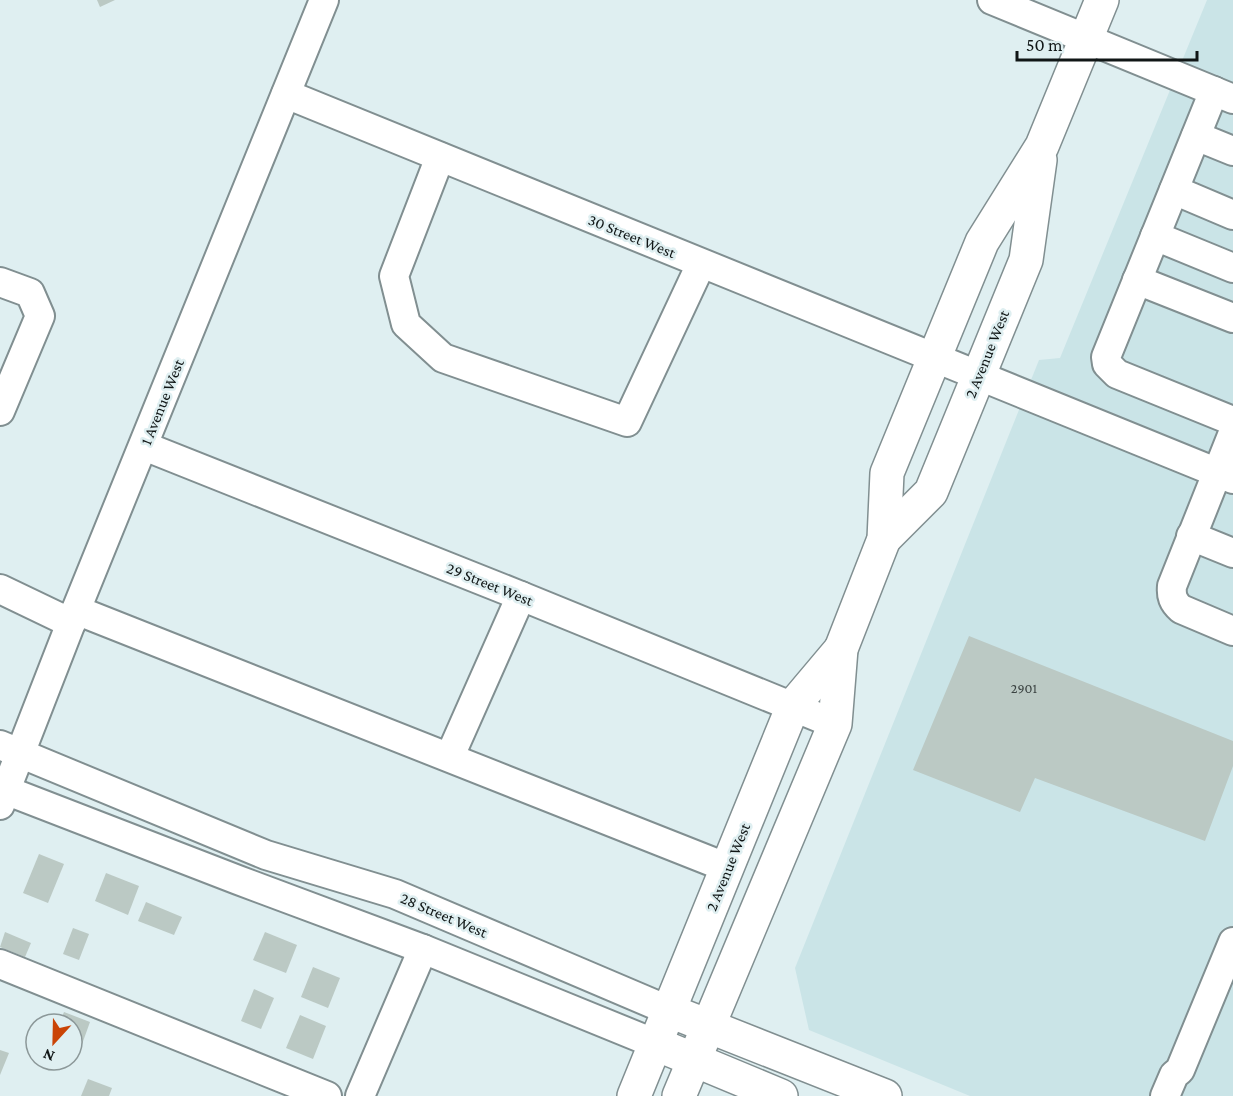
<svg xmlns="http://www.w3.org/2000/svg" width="1233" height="1096" font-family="'Crimson Pro',serif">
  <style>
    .built { fill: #cae4e7 }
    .building { fill: #bbc9c4 }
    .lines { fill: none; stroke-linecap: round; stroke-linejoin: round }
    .minor-casing { stroke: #818f91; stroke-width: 32 }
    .major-casing { stroke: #818f91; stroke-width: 36 }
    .highway-casing { stroke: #818f91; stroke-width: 36 }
    .minor { stroke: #fff; stroke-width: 28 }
    .major { stroke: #fff; stroke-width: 33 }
    .highway { stroke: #fff; stroke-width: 33 }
    .labels { text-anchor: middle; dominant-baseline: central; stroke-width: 5; stroke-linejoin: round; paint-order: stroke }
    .number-label { font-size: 14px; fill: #3b4342 }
    .street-label { font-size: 16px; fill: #101616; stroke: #dfeff1 }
  </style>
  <rect width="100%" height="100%" fill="#dfeff1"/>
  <!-- built -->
  <path class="built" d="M 1207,0 L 1233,0 L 1233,1096 L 970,1096 L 809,1030 L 795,968 L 1039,360 L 1060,358 Z"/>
  <!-- building -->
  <g class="building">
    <path d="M 97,0 L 115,0 L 100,7 Z"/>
    <path d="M 969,636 L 1233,741 L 1233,766 L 1205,841 L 1035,778 L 1020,812 L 913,770 Z"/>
    <path d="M 39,854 L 64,864 L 48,903 L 23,893 Z"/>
    <path d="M 106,873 L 139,886 L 128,915 L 95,901 Z"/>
    <path d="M 146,902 L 182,917 L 174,935 L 138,921 Z"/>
    <path d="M 73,928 L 89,934 L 79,960 L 63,954 Z"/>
    <path d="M 5,932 L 31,943 L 25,957 L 0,947 Z"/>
    <path d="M 265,932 L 297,945 L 286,973 L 253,960 Z"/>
    <path d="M 313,967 L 340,978 L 328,1008 L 301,997 Z"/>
    <path d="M 254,989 L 274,998 L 261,1029 L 241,1021 Z"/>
    <path d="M 64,1012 L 90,1022 L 81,1047 L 72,1043 L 72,1024 L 59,1024 Z"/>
    <path d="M 300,1015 L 326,1026 L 313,1059 L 286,1048 Z"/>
    <path d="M 0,1050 L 9,1053 L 0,1075 Z"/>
    <path d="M 88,1079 L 112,1088 L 109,1096 L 81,1096 Z"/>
  </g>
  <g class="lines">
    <defs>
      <g id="minor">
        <path d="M 992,0 L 1233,99"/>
        <path d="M 1214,91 L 1106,357 L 1107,364 L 1117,374 L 1233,421"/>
        <path d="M 286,94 L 1233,479"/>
        <path d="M 1196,136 L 1233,151"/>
        <path d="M 440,157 L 394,276 L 406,324 L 443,358 L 627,422 L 701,264"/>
        <path d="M 1174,190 L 1233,215"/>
        <path d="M 1155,236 L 1233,268"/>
        <path d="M 1137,280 L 1233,318"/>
        <path d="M 0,282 L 30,293 L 40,316 L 0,411"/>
        <path d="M 1233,433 L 1172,586 C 1171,596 1173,602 1181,609 L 1233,631"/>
        <path d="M 144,446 L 521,596 L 835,724"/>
        <path d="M 1191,536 L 1233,553"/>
        <path d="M 0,589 L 71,623"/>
        <path d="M 76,610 L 728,868"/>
        <path d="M 0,745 L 266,855 L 395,894 L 670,1011"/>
        <path d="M 450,756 L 521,596"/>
        <path d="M 0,788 L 238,880 L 423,949 L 656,1044"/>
        <path d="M 0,805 L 76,610 L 324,0"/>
        <path d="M 0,964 L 327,1096"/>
        <path d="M 360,1096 L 423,949"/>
        <path d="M 1165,1096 L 1174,1075 L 1180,1070 L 1233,942"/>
      </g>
      <g id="major">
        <path d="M 670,1011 L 885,1096"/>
        <path d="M 656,1044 L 781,1096"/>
      </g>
      <g id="highway">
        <path d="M 884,539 L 931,492 L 1026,260 L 1040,160"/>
        <path d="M 634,1096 L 793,706 L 841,649"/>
        <path d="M 679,1096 L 835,724 L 841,649 L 884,539 L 887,473 L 982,242 L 1042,146 L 1102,0"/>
      </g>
    </defs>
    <!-- minor casing -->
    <use href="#minor" class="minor-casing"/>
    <!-- major casing -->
    <use href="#major" class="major-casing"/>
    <!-- highway casing -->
    <use href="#highway" class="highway-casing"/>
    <!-- minor -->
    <use href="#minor" class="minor"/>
    <!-- major -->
    <use href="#major" class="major"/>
    <!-- highway -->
    <use href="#highway" class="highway"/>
  </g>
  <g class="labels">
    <!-- number labels -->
    <g class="number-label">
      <text x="1024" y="688">2901</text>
    </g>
    <!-- street labels -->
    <g class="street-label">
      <text transform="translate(632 236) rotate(22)">30 Street West</text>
      <text transform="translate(987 354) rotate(-68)">2 Avenue West</text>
      <text transform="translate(162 402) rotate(-68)">1 Avenue West</text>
      <text transform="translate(490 584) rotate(22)">29 Street West</text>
      <text transform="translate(728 867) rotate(-68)">2 Avenue West</text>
      <text transform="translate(444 915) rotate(23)">28 Street West</text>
    </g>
  </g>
  <!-- north arrow -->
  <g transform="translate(54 1042) rotate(202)"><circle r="28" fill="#dfeff1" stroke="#8c9899" stroke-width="1.5"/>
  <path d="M0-4.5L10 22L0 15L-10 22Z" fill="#ca4406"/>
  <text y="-9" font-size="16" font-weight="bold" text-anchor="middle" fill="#101616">N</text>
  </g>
  <!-- scale -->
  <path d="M1017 51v9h180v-9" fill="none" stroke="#101616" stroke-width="3"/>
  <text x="1026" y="51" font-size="18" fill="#101616" stroke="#dfeff1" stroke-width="4.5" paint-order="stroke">50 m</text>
</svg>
